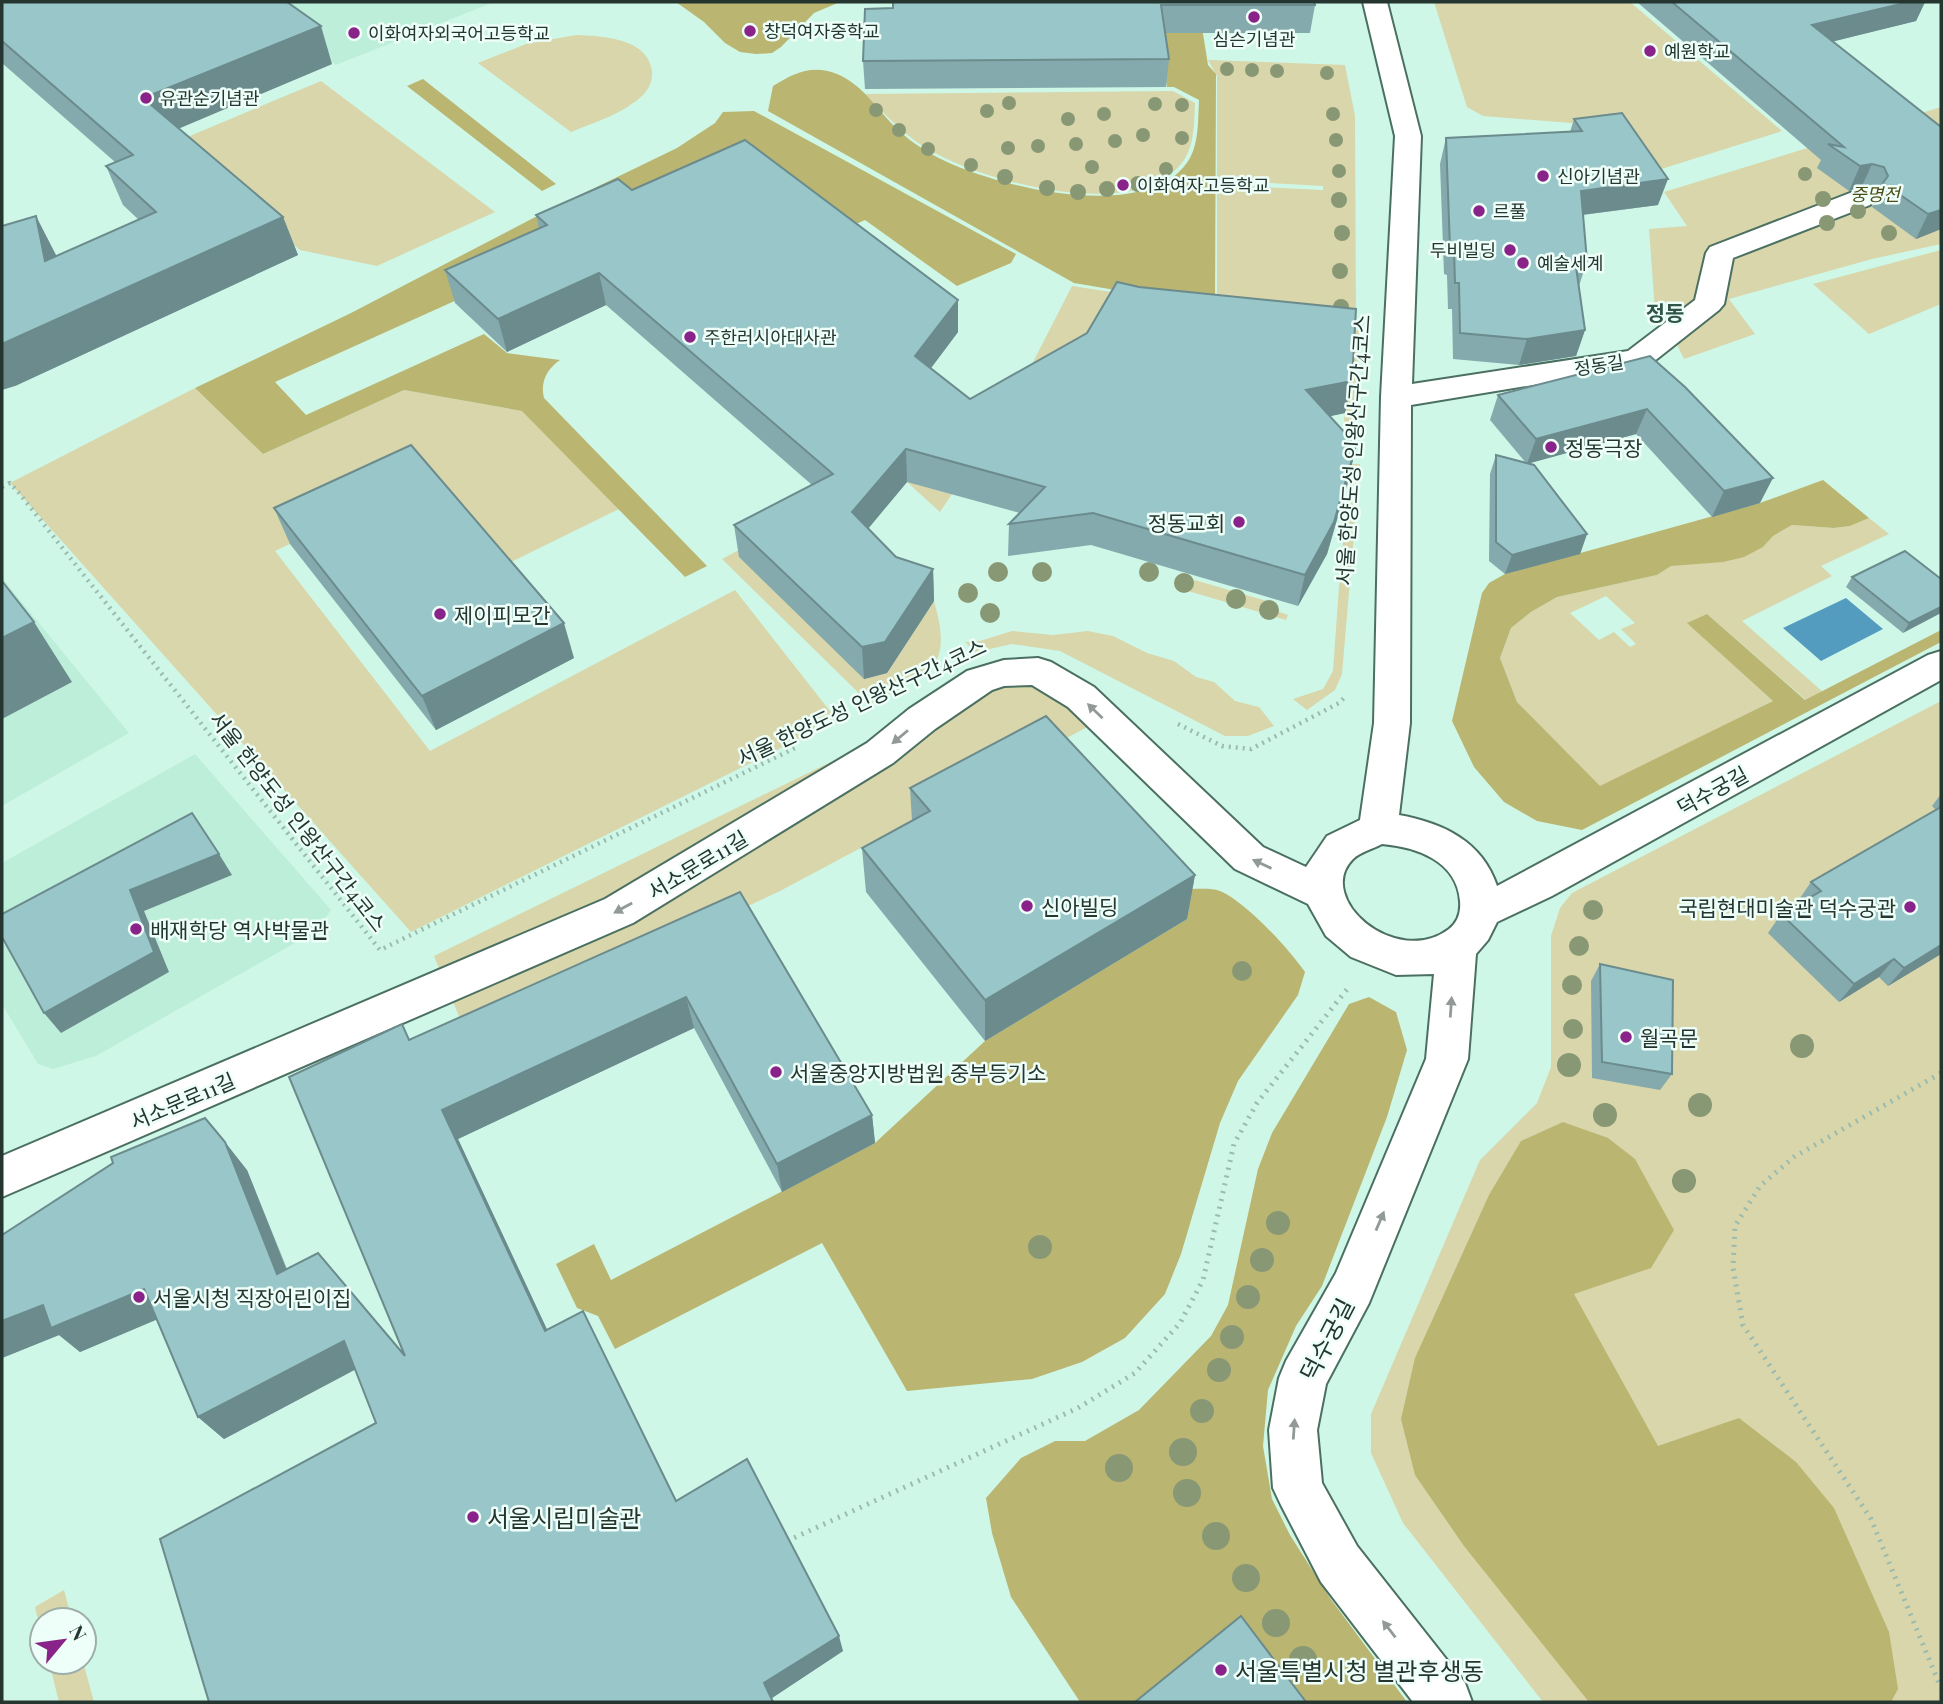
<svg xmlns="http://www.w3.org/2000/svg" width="1943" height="1704" font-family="'Playfair Display','Noto Sans KR',serif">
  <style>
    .built { fill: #bdeeda }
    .green { fill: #d8d6aa; fill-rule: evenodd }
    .forest { fill: #bab571 }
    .water { fill: #549bc0 }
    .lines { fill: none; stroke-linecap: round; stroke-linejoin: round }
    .minor-casing { stroke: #4b7062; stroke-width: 4 }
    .path-far1 { stroke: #9bbbae; stroke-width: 4.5; stroke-dasharray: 2 5; stroke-linecap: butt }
    .path { stroke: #9bbbae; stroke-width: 5; stroke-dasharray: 2 6; stroke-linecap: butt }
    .minor { fill: #fff; fill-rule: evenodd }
    .tree { fill: #899874 }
    .wall { fill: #84aaad }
    .shaded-wall { fill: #6b8b8d }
    .building { fill: #99c6c9; stroke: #6b8b8d; stroke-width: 2 }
    .oneway { fill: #929a97 }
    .poi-dot { fill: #892289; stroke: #eefef8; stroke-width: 2.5 }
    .labels { text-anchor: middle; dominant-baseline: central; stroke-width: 5; stroke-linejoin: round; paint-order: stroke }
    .far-poi-label { font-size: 18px; fill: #25352f; stroke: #eefef8; text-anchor: start }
    .far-park-label { font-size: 18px; font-style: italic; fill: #4f4b16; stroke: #eefef8 }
    .far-street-label { font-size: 18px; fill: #25352f; stroke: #eefef8 }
    .far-quarter-label { font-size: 21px; font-weight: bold; fill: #315548; stroke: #eefef8 }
    .poi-label { font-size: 21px; fill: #25352f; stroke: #eefef8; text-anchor: start }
    .street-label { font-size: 21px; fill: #25352f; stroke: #eefef8 }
    .near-street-label { font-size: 24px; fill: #25352f; stroke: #eefef8 }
    .near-poi-label { font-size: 24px; fill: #25352f; stroke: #eefef8; text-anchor: start }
  </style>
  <rect width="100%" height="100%" fill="#cff7e7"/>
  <!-- built -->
  <g class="built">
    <path d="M 250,2 L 494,2 L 336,65 Z"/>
    <path d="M 2,578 L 129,733 L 2,806 Z"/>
    <path d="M 195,754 L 331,910 L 316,931 L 96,1056 L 53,1069 L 38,1064 L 2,1004 L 2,863 Z"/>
  </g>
  <!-- green -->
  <g class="green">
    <path d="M 1434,2 L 1630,2 L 1782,131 L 1658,170 L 1621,127 L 1483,116 L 1467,107 Z"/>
    <path d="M 576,35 C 602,36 648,38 652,71 C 653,80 649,89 643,95 C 623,114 595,122 571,132 L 478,63 L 526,44 Z"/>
    <path d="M 1208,60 L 1345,65 L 1355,116 L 1356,330 L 1360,331 L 1354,431 L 1344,423 L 1346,392 L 1005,411 L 739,557 L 887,673 L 934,601 C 955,674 926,674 870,704 L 722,559 L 1011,405 L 1072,286 L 1217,308 L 1217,185 L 1323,190 L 1323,186 L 1217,180 L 1217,76 Z"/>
    <path d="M 321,81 L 495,212 L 377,266 L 300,250 L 173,143 Z"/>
    <path d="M 1173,91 L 1195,103 C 1194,122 1195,143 1184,160 C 1141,223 994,184 939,155 C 909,141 888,117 865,94 Z"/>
    <path d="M 1941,107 L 1941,244 L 1872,259 L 1729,299 L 1755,334 L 1684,359 L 1671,332 L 1656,324 L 1649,229 L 1687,226 L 1664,192 Z"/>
    <path d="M 1941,250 L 1941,304 L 1869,334 L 1813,284 Z"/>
    <path d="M 195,388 L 263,454 L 404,390 L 523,411 L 619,509 L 497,569 L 424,481 L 275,551 L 430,751 L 735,590 L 837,720 L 411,932 L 10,483 Z"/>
    <path d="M 1352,464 L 1360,464 L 1342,674 L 1335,690 L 1307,710 L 1293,699 L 1323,689 L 1333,671 L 1341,559 L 1348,502 L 1345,470 Z"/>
    <path d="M 906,481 L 952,494 L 940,512 Z"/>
    <path d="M 1869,518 L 1889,534 L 1821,566 L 1832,576 L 1742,621 L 1823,692 L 1806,700 L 1707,614 L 1688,623 L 1773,701 L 1600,787 L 1517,702 L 1500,658 L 1511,628 L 1531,612 L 1557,597 L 1657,575 L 1671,566 L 1763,547 L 1773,536 L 1792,525 L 1834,528 L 1850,526 ZM 1606,596 L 1635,623 L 1621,629 L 1636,644 L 1630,647 L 1614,632 L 1599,640 L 1570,613 Z"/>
    <path d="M 1184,577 L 1277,604 L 1274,610 L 1288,615 L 1286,620 L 1178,588 Z"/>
    <path d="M 1012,631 L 1053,635 L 1088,631 L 1113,636 L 1147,653 L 1174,661 L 1196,677 L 1214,682 L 1235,701 L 1259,707 L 1274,726 L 1248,736 L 1225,736 L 1060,651 L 1012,644 L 976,652 L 965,642 L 980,641 Z"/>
    <path d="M 1009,680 L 1049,687 L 1093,724 L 780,891 L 468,1038 L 434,956 L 988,685 Z"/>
    <path d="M 1941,701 L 1941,1702 L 1543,1702 L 1403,1523 L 1371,1453 L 1371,1414 L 1480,1160 L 1537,1103 L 1551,1067 L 1551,936 L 1560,908 L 1572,893 Z"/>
    <path d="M 64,1590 L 72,1620 L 42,1620 L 42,1636 L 35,1607 Z"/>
    <path d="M 49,1662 L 83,1662 L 94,1702 L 59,1702 Z"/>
  </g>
  <!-- forest -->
  <g class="forest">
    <path d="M 676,2 L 840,2 L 814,13 L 781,47 L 772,53 L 756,54 L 740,52 L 725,43 L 704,22 Z"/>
    <path d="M 1198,2 L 1208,65 L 1216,74 L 1215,307 L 1074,283 L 768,111 L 773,86 C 794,73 812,64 837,74 C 862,84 878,110 896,128 C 906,138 922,149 935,156 C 990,186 1151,227 1190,158 C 1199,141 1198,119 1199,100 L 1174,87 L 1167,87 L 1159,36 Z"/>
    <path d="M 423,79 L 556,184 L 542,191 L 407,86 Z"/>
    <path d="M 754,111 L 1016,254 L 1011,263 L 957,286 L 865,220 L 856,224 L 559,254 L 275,382 L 306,415 L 484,334 L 507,353 L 560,360 C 547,369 540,382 544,398 L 707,566 L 685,577 L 522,411 L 404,390 L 263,454 L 195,388 L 351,313 L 543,213 L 677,148 L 715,123 L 723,112 Z"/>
    <path d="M 1823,480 L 1869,518 L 1850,526 L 1834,528 L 1792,525 L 1773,536 L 1763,547 L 1744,557 L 1723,562 L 1671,566 L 1657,575 L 1557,597 L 1531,612 L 1511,628 L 1500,658 L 1517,702 L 1600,786 L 1773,701 L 1687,623 L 1707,614 L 1805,700 L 1941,630 L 1941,642 L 1582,830 L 1537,821 L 1504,802 L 1474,767 L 1452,721 L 1482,593 L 1489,583 L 1505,574 L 1760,503 Z"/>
    <path d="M 1192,889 C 1201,889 1212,888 1220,891 C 1246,902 1289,949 1305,972 L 1298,995 L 1238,1081 L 1220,1123 L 1181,1254 L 1165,1294 L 1125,1338 L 1082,1362 L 1032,1379 L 907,1391 L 822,1243 L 615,1349 L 598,1316 L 577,1308 L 556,1264 L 594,1244 L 611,1280 L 875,1143 L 985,1041 L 1187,919 Z"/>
    <path d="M 1369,997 L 1396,1012 L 1407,1050 L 1387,1117 L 1322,1286 L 1296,1326 L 1268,1390 L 1263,1446 L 1272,1499 L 1290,1535 L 1330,1598 L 1407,1702 L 1080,1702 L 1011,1597 L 992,1533 L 986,1498 L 1021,1458 L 1055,1441 L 1085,1441 L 1139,1410 L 1211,1336 L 1228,1305 L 1258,1169 L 1272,1133 L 1349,1004 Z"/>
    <path d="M 1563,1122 L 1608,1138 L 1635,1159 L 1674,1230 L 1651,1268 L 1574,1294 L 1658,1446 L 1739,1418 L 1796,1462 L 1834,1508 L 1889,1632 L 1898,1689 L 1891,1702 L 1589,1702 L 1464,1546 L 1415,1475 L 1401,1419 L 1415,1358 L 1489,1195 L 1521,1141 Z"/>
  </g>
  <!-- water -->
  <path class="water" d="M 1846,598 L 1883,629 L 1821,661 L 1783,628 Z"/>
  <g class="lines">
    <defs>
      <path id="minor" d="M 1363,2 L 1387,2 L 1421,136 L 1412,384 L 1628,351 L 1695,300 L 1706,253 L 1710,247 L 1850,193 L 1860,191 L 1870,193 L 1874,199 L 1870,205 L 1733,258 L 1724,304 L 1719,310 L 1648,366 L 1411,405 L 1410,723 L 1399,815 C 1443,823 1482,841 1497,886 L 1928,655 L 1941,651 L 1941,680 L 1552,896 L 1497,922 L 1488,940 L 1476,954 L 1468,1059 L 1369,1303 L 1326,1384 L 1317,1430 L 1322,1483 L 1357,1546 L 1465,1683 L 1472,1702 L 1413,1702 L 1321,1582 L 1281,1505 L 1273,1488 L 1269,1430 L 1279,1378 L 1286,1361 L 1336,1273 L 1426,1059 L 1434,974 L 1396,975 L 1351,957 L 1326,936 L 1308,904 L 1235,869 L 1068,707 L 1032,685 L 1004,686 L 992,690 L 935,729 L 893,763 L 633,923 L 2,1197 L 2,1156 L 605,899 L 867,743 L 909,709 L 967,671 L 1004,660 L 1038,658 L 1051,662 L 1094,687 L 1263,847 L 1306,867 L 1327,836 L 1360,820 L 1374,723 L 1381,397 L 1395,136 ZM 1382,844 C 1417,847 1457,861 1460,901 C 1461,912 1458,922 1449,929 C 1396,969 1314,898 1353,859 C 1360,852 1373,849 1382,844 Z"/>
    </defs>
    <!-- minor casing -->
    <use href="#minor" class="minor-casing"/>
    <!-- path-far1 -->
    <g class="path-far1">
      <path d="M 2,487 L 10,483 L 19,493 L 380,950 L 799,746"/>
      <path d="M 1178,724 L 1222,746 L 1251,749 L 1339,703 L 1345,697"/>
    </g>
    <!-- path -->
    <g class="path">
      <path d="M 1941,1073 L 1794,1157 L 1760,1186 L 1735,1226 L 1733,1268 L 1743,1325 L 1871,1519 L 1941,1688"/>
      <path d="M 787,1541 L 1078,1408 L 1135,1373 L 1180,1323 L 1203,1280 L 1234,1144 L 1257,1103 L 1348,988"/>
    </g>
    <!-- minor -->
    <use href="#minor" class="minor"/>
  </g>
  <!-- trees -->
  <g class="tree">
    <circle cx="1227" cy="69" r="7"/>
    <circle cx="1252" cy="70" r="7"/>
    <circle cx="1277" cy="71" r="7"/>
    <circle cx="1327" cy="73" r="7"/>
    <circle cx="1009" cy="103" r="7"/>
    <circle cx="1155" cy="104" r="7"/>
    <circle cx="1182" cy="105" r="7"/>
    <circle cx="876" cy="110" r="7"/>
    <circle cx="987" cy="111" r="7"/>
    <circle cx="1104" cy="114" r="7"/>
    <circle cx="1333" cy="114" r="7"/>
    <circle cx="1068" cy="119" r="7"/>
    <circle cx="899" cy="130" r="7"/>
    <circle cx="1143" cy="135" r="7"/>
    <circle cx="1182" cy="138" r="7"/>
    <circle cx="1336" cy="140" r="7"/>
    <circle cx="1115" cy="141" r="7"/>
    <circle cx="1076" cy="144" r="7"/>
    <circle cx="1038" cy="146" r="7"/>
    <circle cx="1008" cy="148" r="7"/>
    <circle cx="928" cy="149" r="7"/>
    <circle cx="971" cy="165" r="7"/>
    <circle cx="1092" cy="167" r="7"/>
    <circle cx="1166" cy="169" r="7"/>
    <circle cx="1339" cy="171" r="7"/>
    <circle cx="1805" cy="174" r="7"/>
    <circle cx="1005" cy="177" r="8"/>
    <circle cx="1138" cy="184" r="8"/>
    <circle cx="1047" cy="188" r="8"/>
    <circle cx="1107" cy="189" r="8"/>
    <circle cx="1078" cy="192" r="8"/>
    <circle cx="1823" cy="199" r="8"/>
    <circle cx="1339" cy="200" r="8"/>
    <circle cx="1858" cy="211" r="8"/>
    <circle cx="1827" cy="223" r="8"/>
    <circle cx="1342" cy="233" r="8"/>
    <circle cx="1889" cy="233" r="8"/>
    <circle cx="1340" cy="271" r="8"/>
    <circle cx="1341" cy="307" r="8"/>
    <circle cx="998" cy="572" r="10"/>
    <circle cx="1042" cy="572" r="10"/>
    <circle cx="1149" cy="572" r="10"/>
    <circle cx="1184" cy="583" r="10"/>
    <circle cx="968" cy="593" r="10"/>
    <circle cx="1236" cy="599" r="10"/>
    <circle cx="1269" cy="610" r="10"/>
    <circle cx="990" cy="613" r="10"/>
    <circle cx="1593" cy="910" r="10"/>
    <circle cx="1579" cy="946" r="10"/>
    <circle cx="1242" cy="971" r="10"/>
    <circle cx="1572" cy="985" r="10"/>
    <circle cx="1573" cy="1029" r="10"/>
    <circle cx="1802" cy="1046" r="12"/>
    <circle cx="1569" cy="1065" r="12"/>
    <circle cx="1700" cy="1105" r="12"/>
    <circle cx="1605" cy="1115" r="12"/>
    <circle cx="1684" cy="1181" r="12"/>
    <circle cx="1278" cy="1223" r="12"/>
    <circle cx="1040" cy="1247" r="12"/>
    <circle cx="1262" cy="1260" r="12"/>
    <circle cx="1248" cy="1297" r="12"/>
    <circle cx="1232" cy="1337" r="12"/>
    <circle cx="1219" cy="1370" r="12"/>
    <circle cx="1202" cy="1411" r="12"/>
    <circle cx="1183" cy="1452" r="14"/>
    <circle cx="1119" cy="1468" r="14"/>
    <circle cx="1187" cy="1493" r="14"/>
    <circle cx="1216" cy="1536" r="14"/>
    <circle cx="1246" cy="1578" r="14"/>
    <circle cx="1276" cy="1623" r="14"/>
    <circle cx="1303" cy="1660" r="14"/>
  </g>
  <!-- wall -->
  <g class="wall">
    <path d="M 2,2 L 332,64 L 178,128 L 283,217 L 298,255 L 15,386 L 56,256 L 139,220 L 123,205 L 106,166 L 115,162 L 2,63 Z"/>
    <path d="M 893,2 L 1315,5 L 1310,33 L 1165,33 L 1169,59 L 1166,87 L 865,89 L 863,61 L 893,8 Z"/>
    <path d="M 1637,2 L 1925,2 L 1916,21 L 1833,41 L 1941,229 L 1916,239 L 1872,207 L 1875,199 L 1872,192 L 1861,188 L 1849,191 L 1817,168 L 1821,160 Z"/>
    <path d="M 1574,119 L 1658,205 L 1583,215 L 1587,261 L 1579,286 L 1585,330 L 1576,356 L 1519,365 L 1453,359 L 1452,309 L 1448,309 L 1447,275 L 1444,274 L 1440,164 L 1446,138 L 1570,132 Z"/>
    <path d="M 632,190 L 958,332 L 931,368 L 970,399 L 1352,381 L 1345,413 L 1330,416 L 1356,445 L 1349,478 L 1327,554 L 1298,606 L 1091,545 L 1008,556 L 1009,524 L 1020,513 L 907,482 L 868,529 L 896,557 L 933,569 L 934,601 L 887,673 L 864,679 L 739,557 L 734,525 L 812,485 L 606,305 L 507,352 L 455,303 L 445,270 L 539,229 L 536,215 Z"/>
    <path d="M 1650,356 L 1760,503 L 1712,517 L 1636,434 L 1529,463 L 1587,534 L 1580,554 L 1505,574 L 1489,561 L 1490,474 L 1496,455 L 1526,463 L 1490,420 L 1498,395 Z"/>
    <path d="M 274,508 L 574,658 L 436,730 L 290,544 Z"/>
    <path d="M 1852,577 L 1941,579 L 1903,633 L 1846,587 Z"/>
    <path d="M 910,788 L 1195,875 L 1187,919 L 985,1041 L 866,892 L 862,848 L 912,821 Z"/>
    <path d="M 1941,794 L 1941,954 L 1888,986 L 1879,977 L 1839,1002 L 1768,933 L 1781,914 L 1800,903 L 1798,901 L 1811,882 L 1936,810 L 1932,806 Z"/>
    <path d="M 740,892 L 872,1115 L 875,1143 L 782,1192 L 694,1028 L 458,1139 L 547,1330 L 676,1501 L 843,1651 L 772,1698 L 774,1702 L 209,1702 L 376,1423 L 355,1369 L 224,1439 L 198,1417 L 157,1319 L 80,1352 L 59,1335 L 2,1358 L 2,1235 L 247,1170 L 287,1269 L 405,1356 L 410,1040 Z"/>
    <path d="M 1600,964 L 1672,1074 L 1660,1090 L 1592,1078 L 1591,981 Z"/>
  </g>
  <!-- shaded-wall -->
  <g class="shaded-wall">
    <path d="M 1909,2 L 1925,2 L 1916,21 L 1803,49 L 1812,25 Z"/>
    <path d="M 321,26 L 332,64 L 159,137 L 143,98 Z"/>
    <path d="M 1872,164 L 1861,188 L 1849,191 L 1860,166 Z"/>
    <path d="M 1668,179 L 1658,205 L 1572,216 L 1581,191 Z"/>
    <path d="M 1941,210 L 1941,229 L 1916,239 L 1928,214 Z"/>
    <path d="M 36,216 L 56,255 L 65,299 L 45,261 Z"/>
    <path d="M 283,217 L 298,255 L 15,386 L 2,390 L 2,344 Z"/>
    <path d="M 599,273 L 606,305 L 507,352 L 498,319 Z"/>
    <path d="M 958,300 L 958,332 L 916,388 L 915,356 Z"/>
    <path d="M 1585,330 L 1576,356 L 1519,365 L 1527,339 Z"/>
    <path d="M 1352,381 L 1345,413 L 1299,423 L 1306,390 Z"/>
    <path d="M 1647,409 L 1636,434 L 1527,464 L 1536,439 Z"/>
    <path d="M 1356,445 L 1349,478 L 1327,554 L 1298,606 L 1305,575 Z"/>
    <path d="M 906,449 L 907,482 L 855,544 L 852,512 Z"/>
    <path d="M 1773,478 L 1760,503 L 1712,517 L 1724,491 Z"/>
    <path d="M 1587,534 L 1580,554 L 1505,574 L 1512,555 Z"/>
    <path d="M 933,569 L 934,601 L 887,673 L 864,679 L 862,647 Z"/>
    <path d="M 1941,607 L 1941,613 L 1903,633 L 1909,623 Z"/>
    <path d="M 34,622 L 72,682 L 2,719 L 2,638 Z"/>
    <path d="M 564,623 L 574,658 L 436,730 L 422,696 Z"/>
    <path d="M 219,854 L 232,875 L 144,911 L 169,972 L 61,1033 L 44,1013 L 130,890 Z"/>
    <path d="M 1195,875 L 1187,919 L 985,1041 L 985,1000 Z"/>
    <path d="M 1941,945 L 1941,954 L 1888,986 L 1904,968 Z"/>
    <path d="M 1894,959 L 1879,977 L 1839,1002 L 1854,984 Z"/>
    <path d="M 686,997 L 694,1028 L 458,1139 L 559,1355 L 545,1331 L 442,1110 Z"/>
    <path d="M 872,1115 L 875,1143 L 782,1192 L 777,1164 Z"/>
    <path d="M 225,1142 L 247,1170 L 298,1299 L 277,1274 Z"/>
    <path d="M 144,1289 L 170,1314 L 80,1352 L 59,1335 L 2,1358 L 2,1321 L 43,1305 Z"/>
    <path d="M 344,1341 L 364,1365 L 224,1439 L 198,1417 Z"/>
    <path d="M 839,1636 L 843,1651 L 772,1698 L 773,1702 L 764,1683 Z"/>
  </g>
  <!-- building -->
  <g class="building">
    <path d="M 2,2 L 287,2 L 321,26 L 143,98 L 283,217 L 2,344 L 2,226 L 36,216 L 45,261 L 156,212 L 106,166 L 133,155 L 2,41 Z"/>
    <path d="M 893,2 L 1314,2 L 1315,5 L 1161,5 L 1169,59 L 863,61 L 865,9 L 893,8 Z"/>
    <path d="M 1672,2 L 1909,2 L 1812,25 L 1941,127 L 1941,210 L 1928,214 L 1883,183 L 1888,176 L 1884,167 L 1872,164 L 1860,166 L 1828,144 L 1844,147 Z"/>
    <path d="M 1622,113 L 1668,179 L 1581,191 L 1587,261 L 1575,260 L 1585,330 L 1527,339 L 1460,333 L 1459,283 L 1455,283 L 1454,249 L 1450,248 L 1446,138 L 1582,131 L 1574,119 Z"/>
    <path d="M 745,140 L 958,300 L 915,356 L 970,399 L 1087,333 L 1117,282 L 1139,287 L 1356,309 L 1352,381 L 1306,390 L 1356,445 L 1334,522 L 1305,575 L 1093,513 L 1009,524 L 1045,487 L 906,449 L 852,512 L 896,557 L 933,569 L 885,642 L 862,647 L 734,525 L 833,474 L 599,273 L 498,319 L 445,270 L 547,225 L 536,215 L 618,179 L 632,190 Z"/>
    <path d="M 1650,356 L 1685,387 L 1773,478 L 1724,491 L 1647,409 L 1536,439 L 1498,395 Z"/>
    <path d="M 411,445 L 564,623 L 422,696 L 274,508 Z"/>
    <path d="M 1496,455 L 1534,465 L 1587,534 L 1512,555 L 1496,542 Z"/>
    <path d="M 1905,551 L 1941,579 L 1941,607 L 1909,623 L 1852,577 Z"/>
    <path d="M 2,581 L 34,622 L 2,638 Z"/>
    <path d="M 1046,716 L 1195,875 L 985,1000 L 862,848 L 930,811 L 910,788 Z"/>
    <path d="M 1941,807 L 1941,945 L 1904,968 L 1894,959 L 1854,984 L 1781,914 L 1821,891 L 1811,882 Z"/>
    <path d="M 192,813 L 219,854 L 130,890 L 154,952 L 44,1013 L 2,937 L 2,914 Z"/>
    <path d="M 740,892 L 872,1115 L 777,1164 L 686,997 L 442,1110 L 545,1331 L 583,1311 L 676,1501 L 747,1459 L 839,1636 L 764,1683 L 773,1702 L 209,1702 L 160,1539 L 376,1423 L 344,1341 L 198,1417 L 144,1289 L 51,1328 L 43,1305 L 2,1321 L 2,1235 L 113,1163 L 111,1157 L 205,1118 L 225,1142 L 277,1274 L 318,1253 L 405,1356 L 289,1077 L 402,1024 L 409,1040 Z"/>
    <path d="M 1600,964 L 1673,980 L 1672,1074 L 1602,1062 Z"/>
    <path d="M 1241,1616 L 1306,1702 L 1135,1702 Z"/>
  </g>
  <!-- one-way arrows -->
  <defs><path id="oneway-solid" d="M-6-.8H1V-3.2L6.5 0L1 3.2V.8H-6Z" transform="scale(1.75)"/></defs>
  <g class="oneway">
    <use href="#oneway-solid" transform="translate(1095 711) rotate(-136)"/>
    <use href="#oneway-solid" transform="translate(900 737) rotate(140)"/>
    <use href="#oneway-solid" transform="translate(1262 864) rotate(-155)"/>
    <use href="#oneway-solid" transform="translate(623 908) rotate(151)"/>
    <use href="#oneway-solid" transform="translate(1451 1007) rotate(-86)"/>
    <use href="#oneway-solid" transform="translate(1380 1221) rotate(-67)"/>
    <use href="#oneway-solid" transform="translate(1294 1429) rotate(-86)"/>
    <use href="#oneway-solid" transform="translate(1389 1629) rotate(-128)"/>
  </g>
  <!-- markers -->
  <g class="poi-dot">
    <circle cx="1254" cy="17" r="7"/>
    <circle cx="750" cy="31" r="7"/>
    <circle cx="354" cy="33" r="7"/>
    <circle cx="1650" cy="51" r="7"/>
    <circle cx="146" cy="98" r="7"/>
    <circle cx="1543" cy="176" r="7"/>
    <circle cx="1123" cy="185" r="7"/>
    <circle cx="1479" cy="211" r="7"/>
    <circle cx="1510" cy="250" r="7"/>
    <circle cx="1523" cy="263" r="7"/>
    <circle cx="690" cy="337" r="7"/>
    <circle cx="1551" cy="447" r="7"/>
    <circle cx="1239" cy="522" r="7"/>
    <circle cx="440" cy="614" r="7"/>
    <circle cx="1027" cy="906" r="7"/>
    <circle cx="1910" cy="907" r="7"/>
    <circle cx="136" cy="929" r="7"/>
    <circle cx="1626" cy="1037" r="7"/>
    <circle cx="776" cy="1072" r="7"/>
    <circle cx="139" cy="1297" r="7"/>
    <circle cx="473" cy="1517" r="7"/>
    <circle cx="1221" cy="1670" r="7"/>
  </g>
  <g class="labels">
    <!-- far-poi labels -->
    <g class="far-poi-label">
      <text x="764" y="31">창덕여자중학교</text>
      <text x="368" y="33">이화여자외국어고등학교</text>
      <text x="1254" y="39" text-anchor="middle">심슨기념관</text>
      <text x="1664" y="51">예원학교</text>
      <text x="160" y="98">유관순기념관</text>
      <text x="1557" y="176">신아기념관</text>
      <text x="1137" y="185">이화여자고등학교</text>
      <text x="1493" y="211">르풀</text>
      <text x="1496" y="250" text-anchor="end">두비빌딩</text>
      <text x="1537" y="263">예술세계</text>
      <text x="704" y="337">주한러시아대사관</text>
    </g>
    <!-- far-park labels -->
    <g class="far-park-label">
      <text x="1875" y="194">중명전</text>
    </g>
    <!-- far-street labels -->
    <g class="far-street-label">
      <text transform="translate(1599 365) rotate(-9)">정동길</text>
    </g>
    <!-- far-quarter labels -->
    <g class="far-quarter-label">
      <text x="1665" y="312">정동</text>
    </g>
    <!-- poi labels -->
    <g class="poi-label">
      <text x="1565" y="447">정동극장</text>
      <text x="1225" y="522" text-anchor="end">정동교회</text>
      <text x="454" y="614">제이피모간</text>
      <text x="1041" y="906">신아빌딩</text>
      <text x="1896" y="907" text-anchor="end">국립현대미술관 덕수궁관</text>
      <text x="150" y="929">배재학당 역사박물관</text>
      <text x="1640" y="1037">월곡문</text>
      <text x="790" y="1072">서울중앙지방법원 중부등기소</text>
      <text x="153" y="1297">서울시청 직장어린이집</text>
    </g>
    <!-- street labels -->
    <g class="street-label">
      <text transform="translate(1352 450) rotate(-86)">서울 한양도성 인왕산구간4코스</text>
      <text transform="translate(861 701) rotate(-25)">서울 한양도성 인왕산구간4코스</text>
      <text transform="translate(1712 790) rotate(-29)">덕수궁길</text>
      <text transform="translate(299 821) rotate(52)">서울 한양도성 인왕산구간4코스</text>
      <text transform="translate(697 864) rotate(-31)">서소문로11길</text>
      <text transform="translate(182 1100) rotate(-23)">서소문로11길</text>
    </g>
    <!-- near-street labels -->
    <g class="near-street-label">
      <text transform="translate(1326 1339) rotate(-63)">덕수궁길</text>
    </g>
    <!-- near-poi labels -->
    <g class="near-poi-label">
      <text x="487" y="1517">서울시립미술관</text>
      <text x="1235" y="1670">서울특별시청 별관후생동</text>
    </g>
  </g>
  <!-- border -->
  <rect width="1943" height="1704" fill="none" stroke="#25352f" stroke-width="7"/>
  <!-- north arrow -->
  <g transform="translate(63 1641) rotate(61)"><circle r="33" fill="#eefef8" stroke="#9eaea8" stroke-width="2"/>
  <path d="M0-5L12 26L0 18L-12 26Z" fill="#892289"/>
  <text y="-10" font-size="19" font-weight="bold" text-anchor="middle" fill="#25352f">N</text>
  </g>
</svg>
